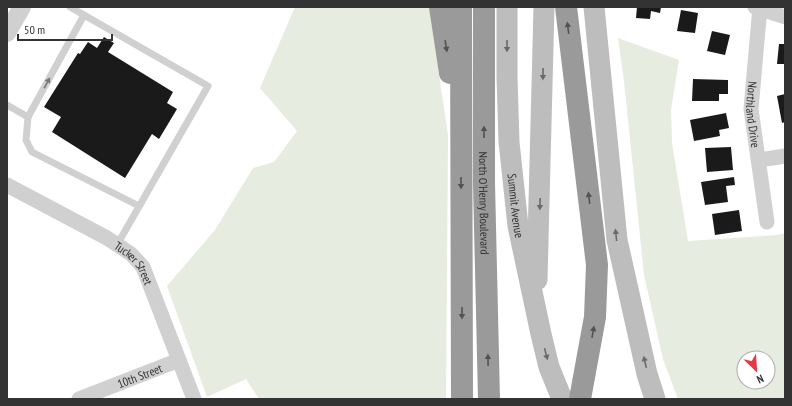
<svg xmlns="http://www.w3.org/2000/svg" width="792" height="406" font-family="'PT Sans Narrow',sans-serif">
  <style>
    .green { fill: #e6ecdf; fill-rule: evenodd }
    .building { fill: #1a1a1a }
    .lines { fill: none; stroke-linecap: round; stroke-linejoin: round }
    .service { stroke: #d0d0d0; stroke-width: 7 }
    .minor { stroke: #d0d0d0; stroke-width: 15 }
    .tertiary { stroke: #d0d0d0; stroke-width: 18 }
    .secondary { stroke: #bdbdbd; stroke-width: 21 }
    .motorway { stroke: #9a9a9a; stroke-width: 22 }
    .oneway { fill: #525252 }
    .oneway2 { fill: #6a6a6a }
    .oneway3 { fill: #7a7a7a }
    .labels { text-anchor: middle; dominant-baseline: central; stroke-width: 4; stroke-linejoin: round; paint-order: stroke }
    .street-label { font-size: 12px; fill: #333; stroke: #fff }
  </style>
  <rect width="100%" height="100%" fill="#fff"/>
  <!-- green -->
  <g class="green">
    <path d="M 295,7 L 429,7 L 448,135 L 446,399 L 259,399 L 246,379 L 207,397 L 167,286 L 215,230 L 253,168 L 274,162 L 297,131 L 260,88 Z"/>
    <path d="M 618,38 L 679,60 L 671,110 L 672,143 L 688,241 L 777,235 L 785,233 L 785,399 L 678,399 L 663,359 L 644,275 L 624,81 ZM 744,358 L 768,358 L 768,382 L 744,382 Z"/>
  </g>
  <!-- building -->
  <g class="building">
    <path d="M 637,7 L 661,7 L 660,13 L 651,11 L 650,19 L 636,18 Z"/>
    <path d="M 681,10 L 698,13 L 695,33 L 677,31 Z"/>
    <path d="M 712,31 L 730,35 L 725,55 L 707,51 Z"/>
    <path d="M 104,37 L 114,43 L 108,52 L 173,92 L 167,103 L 177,109 L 159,139 L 152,134 L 125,178 L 52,132 L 61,117 L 44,107 L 78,53 L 80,54 L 88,42 L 97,48 Z"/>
    <path d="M 779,44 L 785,44 L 785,64 L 777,64 Z"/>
    <path d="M 693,79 L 728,80 L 728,94 L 719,94 L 719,101 L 692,101 Z"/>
    <path d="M 785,94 L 785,122 L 782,123 L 777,96 Z"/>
    <path d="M 726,113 L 729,128 L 719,130 L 720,136 L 694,141 L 690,120 Z"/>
    <path d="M 731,147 L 733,170 L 707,172 L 705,148 Z"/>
    <path d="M 734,177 L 735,185 L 726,186 L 728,202 L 705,205 L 701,182 Z"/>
    <path d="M 739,210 L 742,231 L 715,235 L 712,214 Z"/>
  </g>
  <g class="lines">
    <!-- service -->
    <g class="service">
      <path d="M 70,7 L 208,86 L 117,245"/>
      <path d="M 7,105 L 28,117 L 26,140 L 32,152 L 139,206"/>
      <path d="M 28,117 L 84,15"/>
    </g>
    <!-- minor -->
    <g class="minor">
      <path d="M 755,7 L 785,17"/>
      <path id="s1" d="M 760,7 L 751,109 L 767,222"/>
      <path d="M 759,160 L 785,156"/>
      <path id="s2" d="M 7,185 L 107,238 L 131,254 L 143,267 L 194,399"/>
      <path id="s3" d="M 79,399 L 179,360"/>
    </g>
    <!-- tertiary -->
    <path class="tertiary" d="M 7,33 L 22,7"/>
    <!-- secondary -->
    <g class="secondary">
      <path id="s4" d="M 507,7 L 507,77 L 509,142 L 518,226 L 541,334 L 549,367 L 562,399"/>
      <path d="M 594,7 L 617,240 L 647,374 L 655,399"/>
      <path d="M 537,280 L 544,7"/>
    </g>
    <!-- motorway -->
    <g class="motorway">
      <path d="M 440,7 L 450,73"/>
      <path d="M 461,7 L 462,399"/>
      <path id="s5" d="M 484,7 L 484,183 L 489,399"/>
      <path d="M 566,7 L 597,265 L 595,317 L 580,399"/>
    </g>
  </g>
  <!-- one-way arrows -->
  <defs><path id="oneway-solid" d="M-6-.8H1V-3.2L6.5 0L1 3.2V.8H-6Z"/></defs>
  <g class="oneway">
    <use href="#oneway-solid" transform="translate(568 28) rotate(-97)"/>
    <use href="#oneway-solid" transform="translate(446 46) rotate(81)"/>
    <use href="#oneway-solid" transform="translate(484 132) rotate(-90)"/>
    <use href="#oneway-solid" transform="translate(461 183) rotate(90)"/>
    <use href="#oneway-solid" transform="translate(589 198) rotate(-97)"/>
    <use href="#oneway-solid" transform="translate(462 313) rotate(90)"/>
    <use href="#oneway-solid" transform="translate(593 332) rotate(-80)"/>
    <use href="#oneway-solid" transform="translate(488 360) rotate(-91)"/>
  </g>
  <g class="oneway2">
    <use href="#oneway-solid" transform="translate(507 46) rotate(90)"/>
    <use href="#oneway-solid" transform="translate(543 74) rotate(91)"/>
    <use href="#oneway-solid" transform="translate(540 204) rotate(92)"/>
    <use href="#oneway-solid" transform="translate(616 235) rotate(-96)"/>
    <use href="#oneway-solid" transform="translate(546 354) rotate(76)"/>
    <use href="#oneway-solid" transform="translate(645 362) rotate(-103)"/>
  </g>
  <use class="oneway3" href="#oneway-solid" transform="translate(47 83) rotate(-61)"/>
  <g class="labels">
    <!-- street labels -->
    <g class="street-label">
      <text stroke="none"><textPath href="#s1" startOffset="108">Northland Drive</textPath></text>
      <text stroke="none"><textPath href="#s5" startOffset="196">North O'Henry Boulevard</textPath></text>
      <text stroke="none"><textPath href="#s4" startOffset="199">Summit Avenue</textPath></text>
      <text stroke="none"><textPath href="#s2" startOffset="151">Tucker Street</textPath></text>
      <text stroke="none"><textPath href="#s3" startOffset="65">10th Street</textPath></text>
    </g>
  </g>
  <!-- border -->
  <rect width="792" height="406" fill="none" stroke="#333333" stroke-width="16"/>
  <!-- north arrow -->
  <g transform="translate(756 370) rotate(155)"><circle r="19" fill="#ffffff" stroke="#adadad"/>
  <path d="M0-3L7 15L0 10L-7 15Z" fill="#e63946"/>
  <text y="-6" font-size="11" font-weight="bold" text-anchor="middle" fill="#333333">N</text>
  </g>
  <!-- scale -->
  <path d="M18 34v6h94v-6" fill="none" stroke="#333333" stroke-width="2"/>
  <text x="24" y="34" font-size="12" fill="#333333" stroke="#ffffff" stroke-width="3" paint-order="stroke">50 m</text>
</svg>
